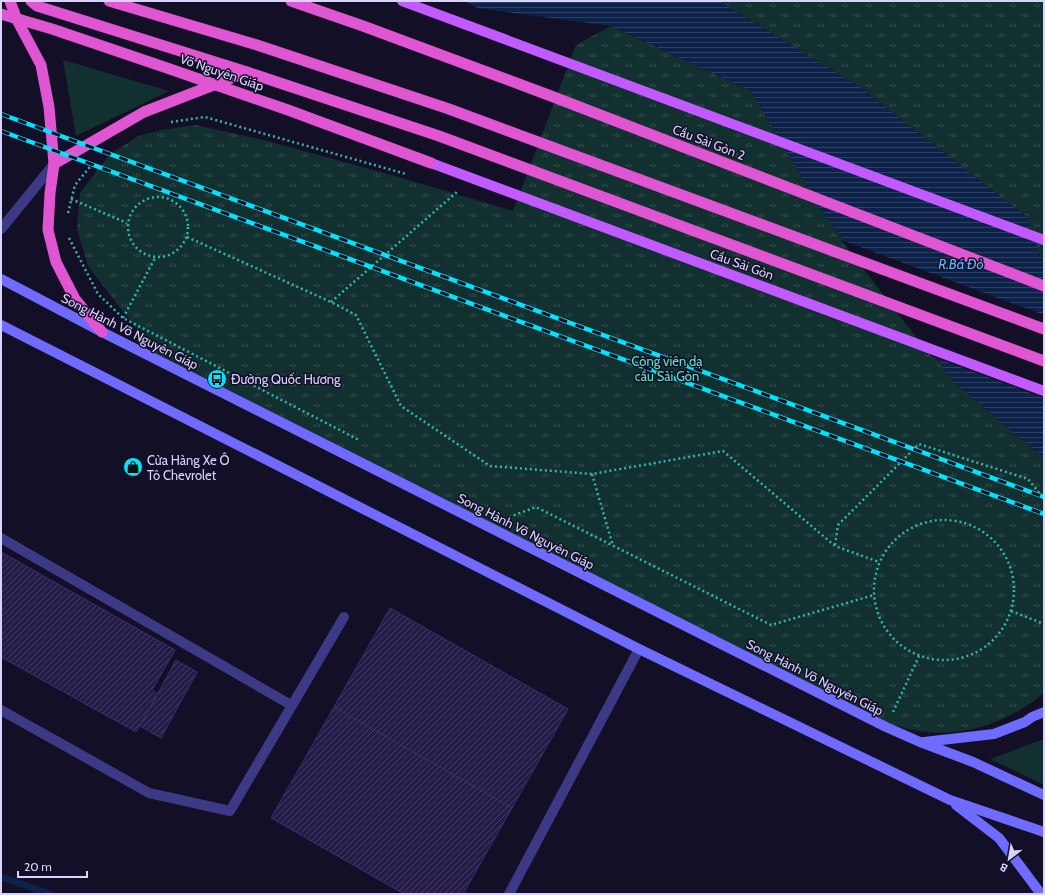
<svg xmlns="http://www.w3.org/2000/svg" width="1045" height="895" font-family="Cabin,sans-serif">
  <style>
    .green { fill: #12302f }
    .park { fill: url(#park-tufts) }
    .water { fill: url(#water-rules) }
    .pier { fill: #130f26 }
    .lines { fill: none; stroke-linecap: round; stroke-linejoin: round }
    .stream { stroke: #0c2248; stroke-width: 7 }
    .building { fill: url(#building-hatch); stroke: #3b2d73 }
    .path { stroke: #2fb8b0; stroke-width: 2.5; stroke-dasharray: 2 3; stroke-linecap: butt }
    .service { stroke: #3d3a85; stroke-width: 10 }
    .tertiary { stroke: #3d3a85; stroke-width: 10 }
    .secondary { stroke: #6f6bff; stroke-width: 10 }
    .primary { stroke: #c25bff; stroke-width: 10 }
    .trunk { stroke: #e055d1; stroke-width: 11 }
    .rail-casing { stroke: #00e5ff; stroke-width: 4.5 }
    .rail { stroke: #130f26; stroke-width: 3; stroke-dasharray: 9; stroke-linecap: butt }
    .labels { text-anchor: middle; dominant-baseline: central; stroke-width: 3; stroke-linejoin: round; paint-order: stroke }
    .street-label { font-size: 13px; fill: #d9d4ff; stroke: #130f26 }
    .park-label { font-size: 13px; fill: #5fe0c0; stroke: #130f26 }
    .poi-label { font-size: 13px; fill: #d9d4ff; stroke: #130f26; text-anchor: start }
    .water-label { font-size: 14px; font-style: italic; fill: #62b6ff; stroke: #130f26 }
  </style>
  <defs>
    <pattern id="park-tufts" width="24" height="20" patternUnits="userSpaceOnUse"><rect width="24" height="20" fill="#12302f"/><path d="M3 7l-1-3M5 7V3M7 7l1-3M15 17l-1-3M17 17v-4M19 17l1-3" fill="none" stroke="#344d4e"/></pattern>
    <pattern id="water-rules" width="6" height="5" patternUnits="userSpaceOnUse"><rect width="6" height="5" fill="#0c2248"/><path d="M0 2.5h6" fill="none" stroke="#2f4163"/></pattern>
    <pattern id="building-hatch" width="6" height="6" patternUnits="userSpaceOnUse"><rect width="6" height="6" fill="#241b47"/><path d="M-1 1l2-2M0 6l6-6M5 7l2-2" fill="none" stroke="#433b63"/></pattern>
  </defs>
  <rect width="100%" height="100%" fill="#130f26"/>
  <!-- green -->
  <g class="green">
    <path d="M 63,60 L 169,91 L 76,136 Z"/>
    <path d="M 1044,739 L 1044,785 L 990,759 Z"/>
  </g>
  <!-- park -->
  <g class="park">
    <path d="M 719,1 L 1044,1 L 1044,268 L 1027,217 L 858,86 Z"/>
    <path d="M 611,26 L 751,91 L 821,210 L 955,383 L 1044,458 L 1044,693 C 1008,723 957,741 909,729 C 893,725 878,719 863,713 L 154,352 L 88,266 L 77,229 L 80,193 L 109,155 L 138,136 L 162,130 L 195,125 L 264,140 L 395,176 L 513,211 L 576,45 Z"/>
  </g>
  <!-- water -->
  <path class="water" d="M 465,1 L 719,1 L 858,86 L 1027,217 L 1044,268 L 1044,458 L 955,383 L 821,210 L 751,91 L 611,26 L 477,8 Z"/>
  <!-- pier -->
  <path class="pier" d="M 841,240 L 1044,315 L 1044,398 L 931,356 Z"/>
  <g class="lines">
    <!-- stream -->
    <path class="stream" d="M 1,877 L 50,894"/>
  </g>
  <!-- building -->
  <g class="building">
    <path d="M 1,552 L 175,650 L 152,690 L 158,694 L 136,732 L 1,657 Z"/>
    <path d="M 390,608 L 568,709 L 512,808 L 334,707 Z"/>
    <path d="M 176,660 L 197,672 L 161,738 L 140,726 Z"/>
    <path d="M 334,707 L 512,808 L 463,894 L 404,894 L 271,818 Z"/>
  </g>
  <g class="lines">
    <!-- path -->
    <g class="path">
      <path d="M 171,122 L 205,117 L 406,174"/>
      <circle cx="158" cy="227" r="30"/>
      <path d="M 71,199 L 127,223"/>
      <path d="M 68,213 L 75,185 L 94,162"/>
      <path d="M 187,237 L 331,302 L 356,315 L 401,406 L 490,466 L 592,474 L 723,451 L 835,546 L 879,562"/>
      <path d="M 69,238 L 98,294 L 123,318 L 359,440"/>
      <path d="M 331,302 L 458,191"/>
      <path d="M 123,318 L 155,258"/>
      <path d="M 592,474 L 613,546"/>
      <path d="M 509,517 L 536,507 L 771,625 L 874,595"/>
      <circle cx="944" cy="590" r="70"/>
      <path d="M 835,545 L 838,525 L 919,444 L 1028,479 L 1044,499"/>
      <path d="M 1011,611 L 1044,624"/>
      <path d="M 893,712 L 919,656"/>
    </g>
    <!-- service -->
    <g class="service">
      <path d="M 1,538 L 291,705"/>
      <path d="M 1,710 L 149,793 L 230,811 L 344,617"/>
      <path d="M 509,894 L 639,649"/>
    </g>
    <!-- tertiary -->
    <path class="tertiary" d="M 1,229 L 54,164"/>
    <!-- secondary -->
    <g class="secondary">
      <path d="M 1,279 L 102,332 L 886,727 L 920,742 L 973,762 L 1044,795"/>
      <path d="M 1,325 L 639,649 L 950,800 L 1044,832"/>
      <path d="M 924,742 L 994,734 L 1025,722 L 1032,717 L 1044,712"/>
      <path d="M 956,805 L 999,838 L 1041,894"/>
    </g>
    <!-- primary -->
    <g class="primary">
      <path d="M 402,1 L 1044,240"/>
      <path d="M 431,163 L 1044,391"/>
    </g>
    <!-- trunk -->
    <g class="trunk">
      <path d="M 10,1 L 17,20 L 41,65 L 49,107 L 54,164 L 50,193 L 48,230 L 56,262 L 75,299 L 102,332"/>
      <path d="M 31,1 L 37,6 L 247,72 L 439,136 L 1044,361"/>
      <path d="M 109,1 L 257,45 L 449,109 L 1044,329"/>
      <path d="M 291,1 L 363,26 L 551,96 L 1044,286"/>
      <path d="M 1,14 L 52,29 L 167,68 L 288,110 L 431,163"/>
      <path d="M 54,164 L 144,112 L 247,72"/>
    </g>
    <defs>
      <g id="rail">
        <path d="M 1,114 L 1044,497"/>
        <path d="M 1,131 L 1044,514"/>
      </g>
    </defs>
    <!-- rail casing -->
    <use href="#rail" class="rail-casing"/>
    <!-- rail -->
    <use href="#rail" class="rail"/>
  </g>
  <!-- icons -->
  <defs>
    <symbol id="bus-disc" viewBox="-11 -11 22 22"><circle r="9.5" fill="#00e5ff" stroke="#130f26"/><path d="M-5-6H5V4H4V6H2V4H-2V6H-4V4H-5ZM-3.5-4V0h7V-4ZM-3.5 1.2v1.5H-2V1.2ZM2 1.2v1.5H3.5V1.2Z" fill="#111"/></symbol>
    <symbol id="shop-disc" viewBox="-11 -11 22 22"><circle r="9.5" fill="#00e5ff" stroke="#130f26"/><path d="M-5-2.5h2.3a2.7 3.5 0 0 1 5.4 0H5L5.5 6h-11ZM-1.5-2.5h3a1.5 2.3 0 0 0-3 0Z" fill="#111"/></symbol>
  </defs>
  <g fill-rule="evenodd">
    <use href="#bus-disc" x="206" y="368" width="22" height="22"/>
    <use href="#shop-disc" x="122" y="456" width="22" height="22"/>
  </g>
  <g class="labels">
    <!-- street labels -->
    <g class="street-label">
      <text transform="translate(222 72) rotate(19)">Võ Nguyên Giáp</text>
      <text transform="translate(709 142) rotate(21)">Cầu Sài Gòn 2</text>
      <text transform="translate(742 264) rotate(20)">Cầu Sài Gòn</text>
      <text transform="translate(130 331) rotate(27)">Song Hành Võ Nguyên Giáp</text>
      <text transform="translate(526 531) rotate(27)">Song Hành Võ Nguyên Giáp</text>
      <text transform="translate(815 677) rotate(27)">Song Hành Võ Nguyên Giáp</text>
    </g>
    <!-- park labels -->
    <g class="park-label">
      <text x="667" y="361">Công viên dạ<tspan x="667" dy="15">cầu Sài Gòn</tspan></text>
    </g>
    <!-- poi labels -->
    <g class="poi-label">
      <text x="231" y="379">Đường Quốc Hương</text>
      <text x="147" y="460">Cửa Hàng Xe Ô<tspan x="147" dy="15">Tô Chevrolet</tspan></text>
    </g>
    <!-- water labels -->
    <g class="water-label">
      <text x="961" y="264">R.Bá Đỏ</text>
    </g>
  </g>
  <!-- border -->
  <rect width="1045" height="895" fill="none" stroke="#d9d4ff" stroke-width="4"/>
  <!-- north arrow -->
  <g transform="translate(1009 859) rotate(211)" stroke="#130f26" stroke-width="3" paint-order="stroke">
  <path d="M0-3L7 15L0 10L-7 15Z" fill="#d9d4ff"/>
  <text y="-6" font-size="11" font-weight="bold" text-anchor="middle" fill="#d9d4ff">B</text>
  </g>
  <!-- scale -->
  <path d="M18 871v6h69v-6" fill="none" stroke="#d9d4ff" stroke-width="2"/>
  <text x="24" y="871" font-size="12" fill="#d9d4ff" stroke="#130f26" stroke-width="3" paint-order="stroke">20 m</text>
</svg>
